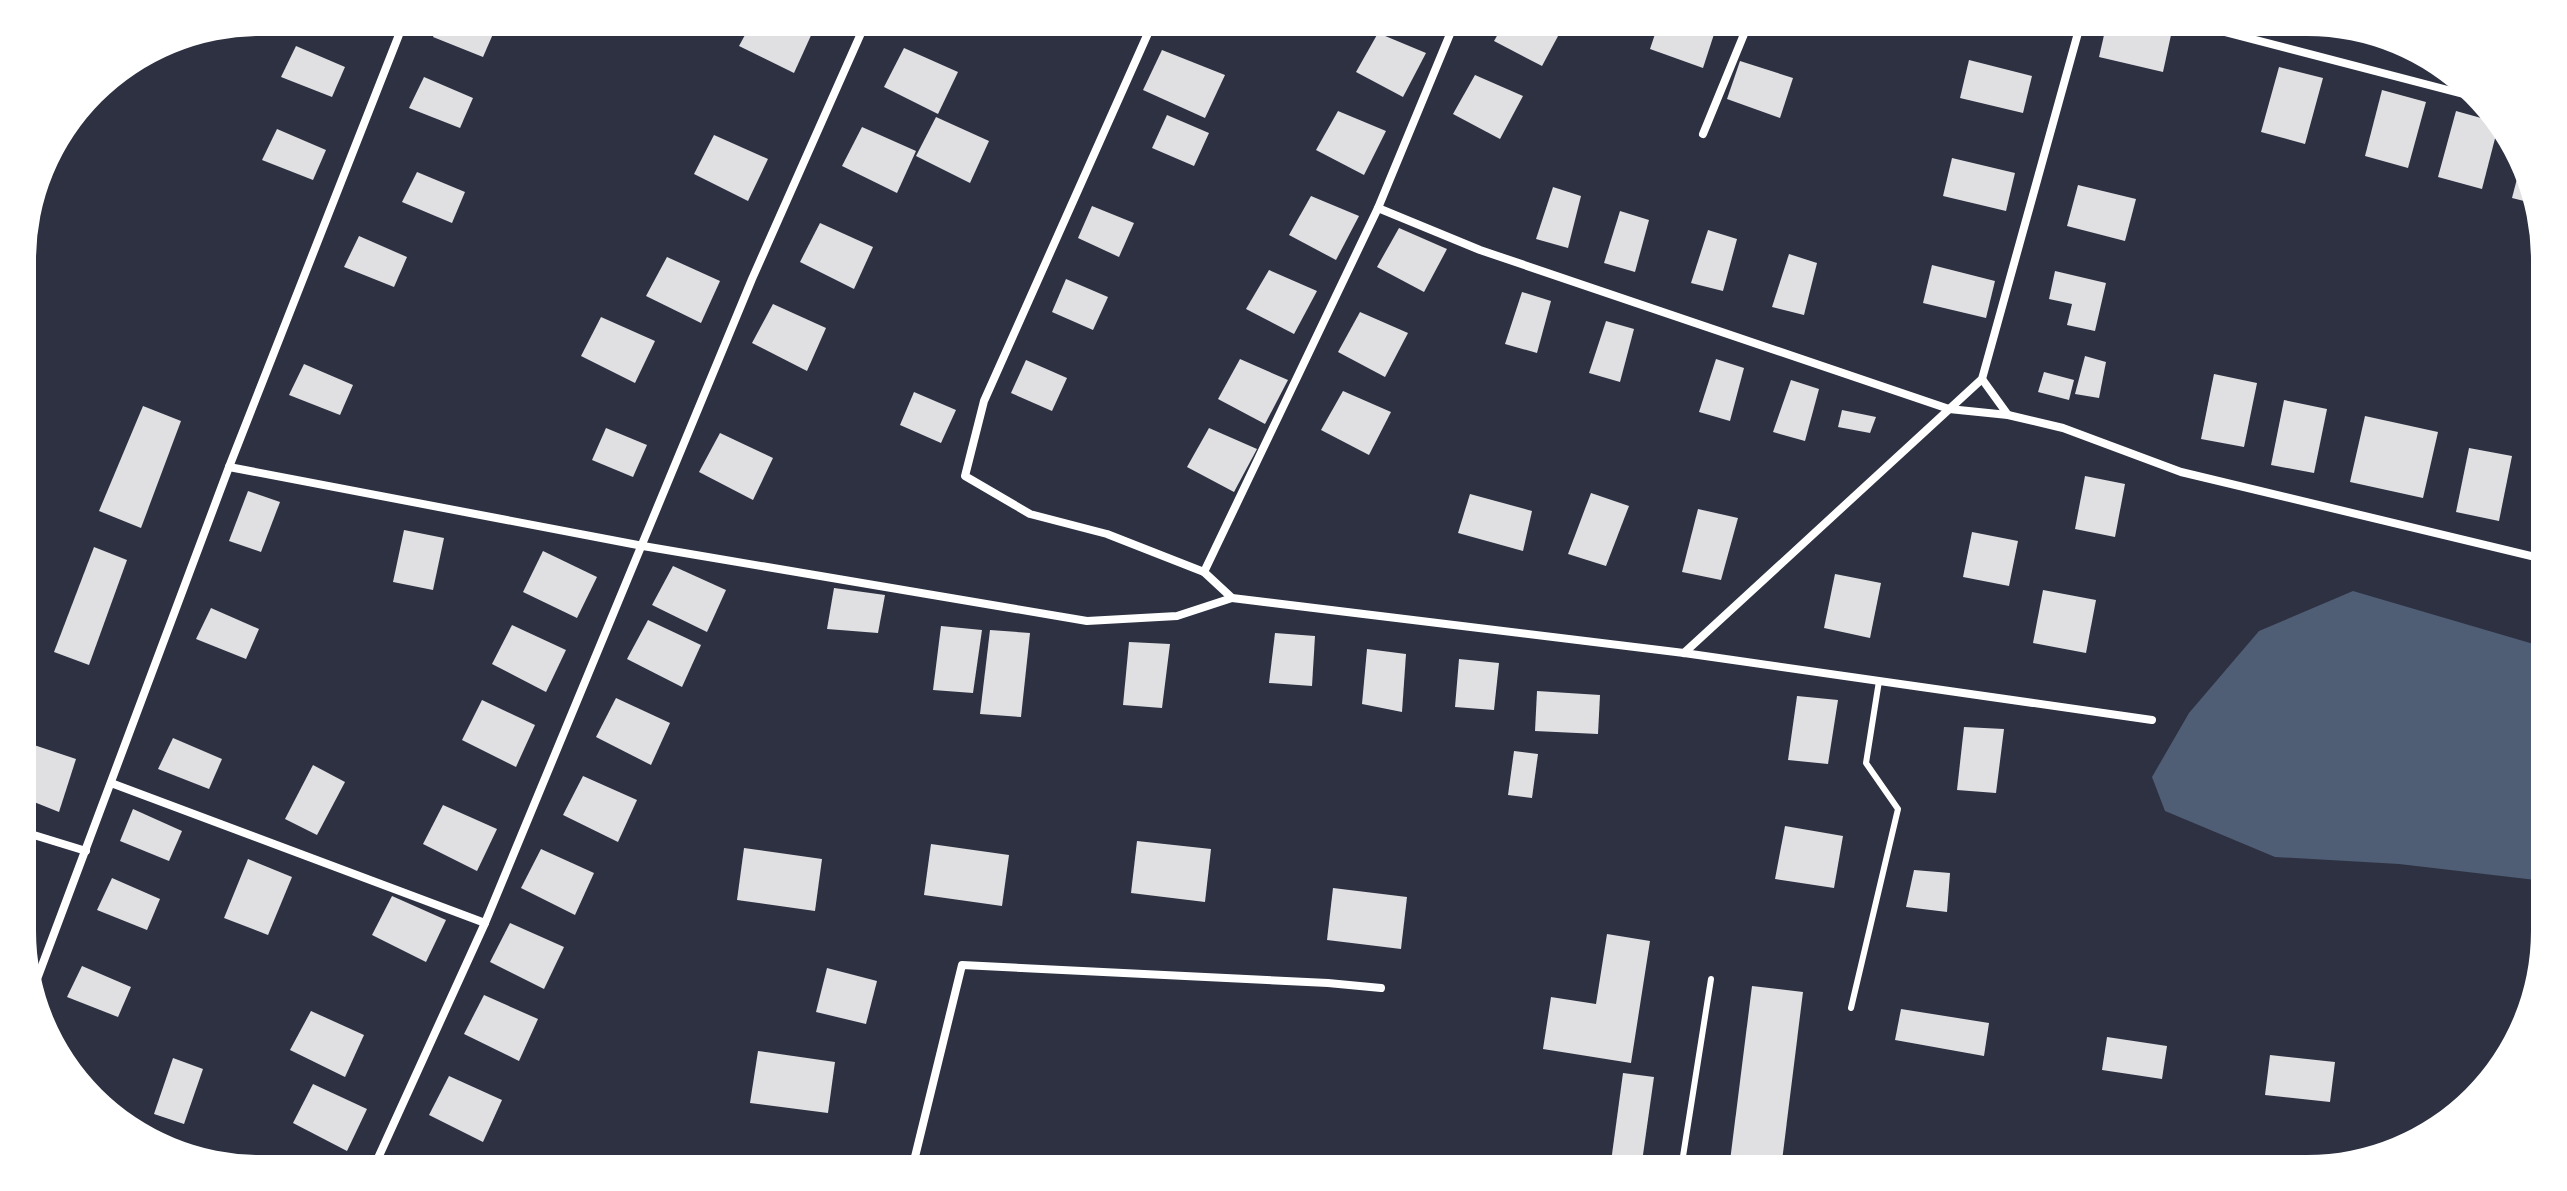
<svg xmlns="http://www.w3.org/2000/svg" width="2567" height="1191" font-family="'Nunito Sans',sans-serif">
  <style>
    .water { fill: #4f5d75 }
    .building { fill: #e0e0e3 }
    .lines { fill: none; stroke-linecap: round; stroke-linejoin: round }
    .service { stroke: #fff; stroke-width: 6 }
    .minor { stroke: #fff; stroke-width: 8 }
  </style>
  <rect width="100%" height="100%" fill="#2d3142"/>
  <!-- water -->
  <path class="water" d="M 2353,591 L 2544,647 L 2545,881 L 2399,864 L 2275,857 L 2165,811 L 2152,777 L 2189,713 L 2259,631 Z"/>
  <!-- building -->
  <g class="building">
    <path d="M 440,22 L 484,22 L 496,27 L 483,57 L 433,37 Z"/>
    <path d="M 752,22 L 794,22 L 813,31 L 794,73 L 739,46 Z"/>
    <path d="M 1505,22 L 1563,22 L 1565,23 L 1542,66 L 1494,41 Z"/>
    <path d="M 1659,22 L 1696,22 L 1716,28 L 1703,68 L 1650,49 Z"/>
    <path d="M 1792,22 L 1826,22 L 1822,33 Z"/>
    <path d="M 1992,22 L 2048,22 L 2045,36 Z"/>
    <path d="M 2107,22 L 2119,22 L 2171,35 L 2163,72 L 2099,57 Z"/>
    <path d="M 1378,33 L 1426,53 L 1403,97 L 1356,72 Z"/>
    <path d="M 296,46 L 345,67 L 332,97 L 281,77 Z"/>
    <path d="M 904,48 L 958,72 L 938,114 L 884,87 Z"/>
    <path d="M 1162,50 L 1225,75 L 1205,118 L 1143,90 Z"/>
    <path d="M 1969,60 L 2032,76 L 2023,113 L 1960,98 Z"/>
    <path d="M 1740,61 L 1793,78 L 1780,118 L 1727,99 Z"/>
    <path d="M 2279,67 L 2323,78 L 2305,144 L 2261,132 Z"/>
    <path d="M 1475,75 L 1523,96 L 1500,139 L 1453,114 Z"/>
    <path d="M 424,77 L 473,98 L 460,128 L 409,108 Z"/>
    <path d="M 2382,90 L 2426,102 L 2408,168 L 2365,156 Z"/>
    <path d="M 1338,111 L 1386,131 L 1364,175 L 1316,150 Z"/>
    <path d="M 2456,111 L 2499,123 L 2482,189 L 2438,177 Z"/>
    <path d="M 1167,115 L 1209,133 L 1194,166 L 1152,148 Z"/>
    <path d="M 936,117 L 989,141 L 970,183 L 916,156 Z"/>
    <path d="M 862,127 L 916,151 L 897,193 L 842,166 Z"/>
    <path d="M 277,129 L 326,150 L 313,180 L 262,160 Z"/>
    <path d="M 714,135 L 768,159 L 748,201 L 694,174 Z"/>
    <path d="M 1952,158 L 2015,173 L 2006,211 L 1943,196 Z"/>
    <path d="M 2519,171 L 2523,180 L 2532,203 L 2512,198 Z"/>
    <path d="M 417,172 L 465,192 L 452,223 L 402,202 Z"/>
    <path d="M 2078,185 L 2136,199 L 2125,241 L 2067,226 Z"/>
    <path d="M 1553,187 L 1581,196 L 1568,248 L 1536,239 Z"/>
    <path d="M 1311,196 L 1359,216 L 1336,260 L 1289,235 Z"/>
    <path d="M 1092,206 L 1134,223 L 1119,257 L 1078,238 Z"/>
    <path d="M 1620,211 L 1649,220 L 1635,272 L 1604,263 Z"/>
    <path d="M 820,223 L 873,247 L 854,289 L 800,262 Z"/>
    <path d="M 1399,228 L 1447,249 L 1424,292 L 1377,267 Z"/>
    <path d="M 1708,230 L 1737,239 L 1723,291 L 1691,283 Z"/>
    <path d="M 359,236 L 407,257 L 394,287 L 344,267 Z"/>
    <path d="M 1789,254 L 1817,263 L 1804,315 L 1772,307 Z"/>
    <path d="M 667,257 L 720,281 L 701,323 L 646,296 Z"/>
    <path d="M 1932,265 L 1995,281 L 1986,318 L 1923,303 Z"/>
    <path d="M 1269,270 L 1317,291 L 1294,334 L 1246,309 Z"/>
    <path d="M 2055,271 L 2106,283 L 2095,331 L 2067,325 L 2072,304 L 2049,299 Z"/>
    <path d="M 1066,279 L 1108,297 L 1093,330 L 1052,312 Z"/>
    <path d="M 1522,292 L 1551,301 L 1537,353 L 1505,344 Z"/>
    <path d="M 773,304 L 826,328 L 807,371 L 752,343 Z"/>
    <path d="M 1360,312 L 1408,333 L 1385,377 L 1338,352 Z"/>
    <path d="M 601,317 L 655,341 L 635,383 L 581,356 Z"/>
    <path d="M 1606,321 L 1634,329 L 1620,382 L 1589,373 Z"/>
    <path d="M 2085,356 L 2106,362 L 2099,398 L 2075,394 Z"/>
    <path d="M 1240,359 L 1288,380 L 1265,424 L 1218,399 Z"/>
    <path d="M 1716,359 L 1744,368 L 1730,421 L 1699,412 Z"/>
    <path d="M 1026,360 L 1067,378 L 1052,411 L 1011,393 Z"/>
    <path d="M 304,364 L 353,385 L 340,415 L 289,395 Z"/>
    <path d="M 2044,372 L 2074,380 L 2069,400 L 2038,392 Z"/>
    <path d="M 2214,374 L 2257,383 L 2244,447 L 2201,439 Z"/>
    <path d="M 1791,380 L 1819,389 L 1805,441 L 1773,432 Z"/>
    <path d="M 1343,391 L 1391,412 L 1369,455 L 1321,430 Z"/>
    <path d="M 914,392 L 956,410 L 941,443 L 900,425 Z"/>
    <path d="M 2284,400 L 2327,409 L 2314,473 L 2271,465 Z"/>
    <path d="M 143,406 L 181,421 L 141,528 L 99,511 Z"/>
    <path d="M 1842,410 L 1876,417 L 1870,433 L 1838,427 Z"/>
    <path d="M 2365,416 L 2438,432 L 2423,498 L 2350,482 Z"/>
    <path d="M 606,428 L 647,445 L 633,477 L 592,460 Z"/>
    <path d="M 1209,428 L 1257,449 L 1234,492 L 1187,467 Z"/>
    <path d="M 720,433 L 773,458 L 753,500 L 699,472 Z"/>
    <path d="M 2469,448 L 2512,456 L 2499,521 L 2456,512 Z"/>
    <path d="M 2085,476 L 2125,484 L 2115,537 L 2075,529 Z"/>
    <path d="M 248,491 L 280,502 L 261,552 L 229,541 Z"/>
    <path d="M 1591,493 L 1629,506 L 1606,566 L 1568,554 Z"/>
    <path d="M 1470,494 L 1532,511 L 1523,551 L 1458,533 Z"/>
    <path d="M 1698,509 L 1738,518 L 1721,580 L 1682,572 Z"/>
    <path d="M 404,530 L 444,538 L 433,590 L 393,582 Z"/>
    <path d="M 1972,532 L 2018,541 L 2009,586 L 1963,577 Z"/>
    <path d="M 94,547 L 127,560 L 89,665 L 54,652 Z"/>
    <path d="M 543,551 L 597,577 L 577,618 L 523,592 Z"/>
    <path d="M 673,566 L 726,590 L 707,632 L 652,605 Z"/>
    <path d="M 1835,574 L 1881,583 L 1870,638 L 1824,628 Z"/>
    <path d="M 834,588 L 885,595 L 878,633 L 827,629 Z"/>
    <path d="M 2043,590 L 2096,600 L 2086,653 L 2033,643 Z"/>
    <path d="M 211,608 L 259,629 L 246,659 L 196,639 Z"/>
    <path d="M 648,620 L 701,645 L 682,687 L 627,659 Z"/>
    <path d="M 512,625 L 566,650 L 546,692 L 492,664 Z"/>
    <path d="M 941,626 L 982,630 L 973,693 L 933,690 Z"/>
    <path d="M 990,630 L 1030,633 L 1021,717 L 980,714 Z"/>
    <path d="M 1275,633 L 1315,636 L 1312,686 L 1269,683 Z"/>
    <path d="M 1129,642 L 1170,644 L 1162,708 L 1123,705 Z"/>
    <path d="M 1367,649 L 1406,654 L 1402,712 L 1362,704 Z"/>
    <path d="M 1459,659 L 1499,663 L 1494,710 L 1455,707 Z"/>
    <path d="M 1537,691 L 1600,695 L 1598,734 L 1535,731 Z"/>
    <path d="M 1797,696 L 1838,700 L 1828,764 L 1788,760 Z"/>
    <path d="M 616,698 L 670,723 L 651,765 L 596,737 Z"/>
    <path d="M 482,700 L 535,725 L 516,767 L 462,740 Z"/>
    <path d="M 1964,727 L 2004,729 L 1996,793 L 1957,790 Z"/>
    <path d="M 173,738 L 222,759 L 209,789 L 158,769 Z"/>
    <path d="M 28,743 L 76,759 L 59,812 L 24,798 L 24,754 Z"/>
    <path d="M 1514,751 L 1538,754 L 1532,798 L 1508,795 Z"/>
    <path d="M 313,765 L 345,782 L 317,835 L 285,819 Z"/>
    <path d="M 583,776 L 637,800 L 618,842 L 563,815 Z"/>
    <path d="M 443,805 L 497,829 L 477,871 L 423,844 Z"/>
    <path d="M 133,809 L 182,831 L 169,861 L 120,841 Z"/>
    <path d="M 1785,826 L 1843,836 L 1834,888 L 1775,879 Z"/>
    <path d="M 1137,841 L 1211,849 L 1205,902 L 1131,893 Z"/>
    <path d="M 931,844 L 1009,855 L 1002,906 L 924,895 Z"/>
    <path d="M 744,848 L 822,859 L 815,911 L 737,900 Z"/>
    <path d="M 541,849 L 594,873 L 575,915 L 521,888 Z"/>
    <path d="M 248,859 L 292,877 L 268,935 L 224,918 Z"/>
    <path d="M 1914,870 L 1950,873 L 1947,912 L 1906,907 Z"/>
    <path d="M 112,878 L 160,899 L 147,930 L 97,910 Z"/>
    <path d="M 1333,888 L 1407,897 L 1401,949 L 1327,940 Z"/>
    <path d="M 392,896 L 446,920 L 426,962 L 372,935 Z"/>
    <path d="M 510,923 L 564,947 L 544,989 L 490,962 Z"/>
    <path d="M 1607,934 L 1650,941 L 1631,1063 L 1543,1049 L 1551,997 L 1596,1004 Z"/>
    <path d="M 82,966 L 131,987 L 118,1017 L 67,997 Z"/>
    <path d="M 827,968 L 877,981 L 866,1024 L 816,1012 Z"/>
    <path d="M 1752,986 L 1803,992 L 1781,1169 L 1729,1169 Z"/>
    <path d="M 484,995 L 538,1019 L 519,1061 L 464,1034 Z"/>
    <path d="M 1901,1009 L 1989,1023 L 1984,1056 L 1895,1040 Z"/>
    <path d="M 311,1011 L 364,1035 L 345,1077 L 290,1050 Z"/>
    <path d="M 2107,1037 L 2167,1046 L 2162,1079 L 2102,1070 Z"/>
    <path d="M 758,1051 L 835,1062 L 828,1113 L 750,1103 Z"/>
    <path d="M 2270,1055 L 2335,1062 L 2330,1102 L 2265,1095 Z"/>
    <path d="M 173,1058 L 203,1069 L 184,1124 L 154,1114 Z"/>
    <path d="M 1623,1073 L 1654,1077 L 1641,1169 L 1610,1169 Z"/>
    <path d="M 449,1076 L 502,1100 L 483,1142 L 429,1115 Z"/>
    <path d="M 313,1084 L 367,1109 L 347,1151 L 293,1123 Z"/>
  </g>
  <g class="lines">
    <!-- service -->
    <g class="service">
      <path d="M 1851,1008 L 1898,809 L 1866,763 L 1879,681"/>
      <path d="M 1681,1169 L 1711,979"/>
    </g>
    <!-- minor -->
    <g class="minor">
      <path d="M 1153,22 L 984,401 L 965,476 L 1030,514 L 1107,534 L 1204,572 L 1378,208 L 1455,22"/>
      <path d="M 2186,22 L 2471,96"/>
      <path d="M 1703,134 L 1749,22"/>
      <path d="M 1378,208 L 1480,250 L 1949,409 L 2008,415"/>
      <path d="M 1982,379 L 2008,415 L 2063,428 L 2181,472 L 2544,559"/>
      <path d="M 229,467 L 643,546 L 1087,621 L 1177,616 L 1232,598"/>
      <path d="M 1204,572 L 1232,598 L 1684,653 L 2152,720"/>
      <path d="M 1684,653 L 1982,379 L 2081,22"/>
      <path d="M 111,783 L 485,923"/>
      <path d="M 24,832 L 86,851"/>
      <path d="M 34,987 L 229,467 L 404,22"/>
      <path d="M 373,1169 L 485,923 L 752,279 L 866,22"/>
      <path d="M 912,1169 L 962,965 L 1328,983 L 1381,988"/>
    </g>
  </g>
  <!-- crop -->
  <path d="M0 0H2567V1191H0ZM260 36H2307A224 224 0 0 1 2531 260V931A224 224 0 0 1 2307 1155H260A224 224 0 0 1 36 931V260A224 224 0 0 1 260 36Z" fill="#fff" fill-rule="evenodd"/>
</svg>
